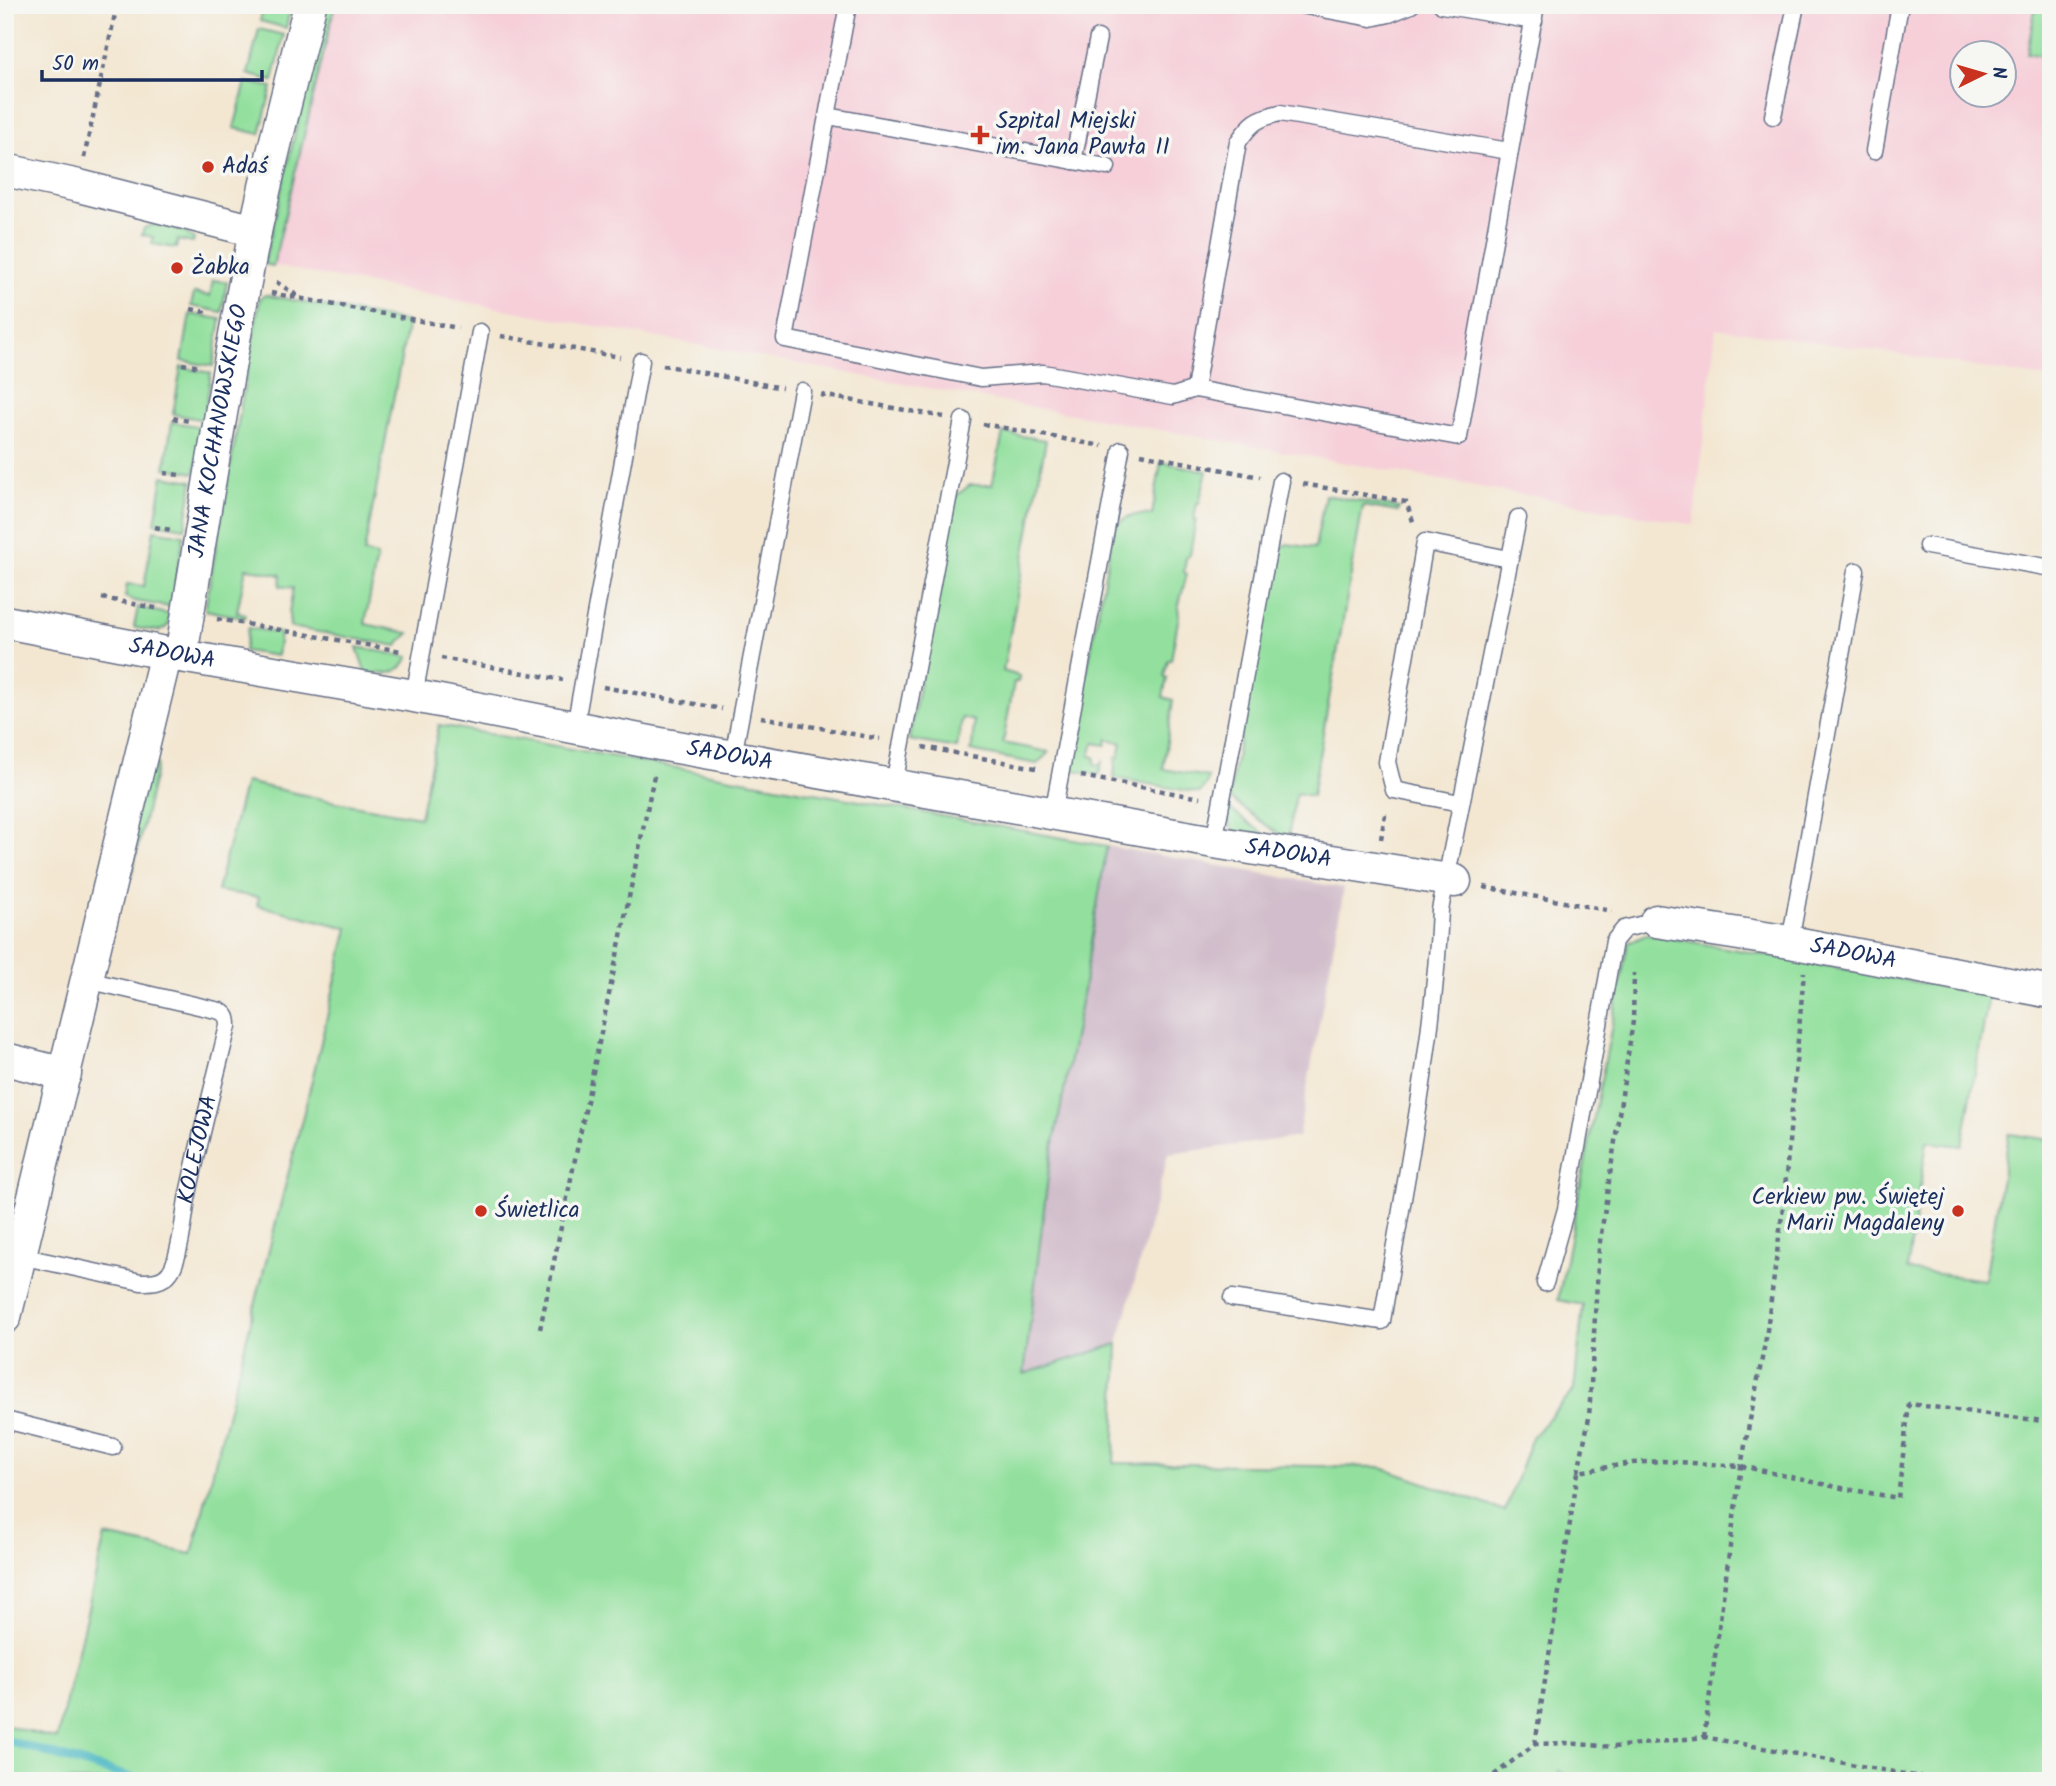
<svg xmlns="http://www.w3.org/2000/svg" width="2056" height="1786" font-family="Kalam,sans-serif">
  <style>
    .built { fill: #f6cfd9; fill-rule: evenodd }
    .industrial { fill: #d1bdcb }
    .green { fill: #93e09e; stroke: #57887e; stroke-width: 2 }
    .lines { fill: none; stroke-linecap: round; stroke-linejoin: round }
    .stream { stroke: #49b7c3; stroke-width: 9 }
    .lane-casing { stroke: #676f87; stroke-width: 19 }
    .street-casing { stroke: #676f87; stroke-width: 35 }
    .path { stroke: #676f87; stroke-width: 4.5; stroke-dasharray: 5 5; stroke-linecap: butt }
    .lane { stroke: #fff; stroke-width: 16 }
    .street { stroke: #fff; stroke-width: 32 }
    .poi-dot { fill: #c8321e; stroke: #f6f6f2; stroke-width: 2.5 }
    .labels { text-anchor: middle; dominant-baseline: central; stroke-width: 7; stroke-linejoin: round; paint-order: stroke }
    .poi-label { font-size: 23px; fill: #1b2f5e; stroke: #f6f6f2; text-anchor: start }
    .street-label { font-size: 23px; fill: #1b2f5e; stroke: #f6f6f2 }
  </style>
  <rect width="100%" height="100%" fill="#f6f6f2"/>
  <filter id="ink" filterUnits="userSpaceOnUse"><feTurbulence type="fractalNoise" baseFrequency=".0143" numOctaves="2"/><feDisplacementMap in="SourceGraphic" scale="14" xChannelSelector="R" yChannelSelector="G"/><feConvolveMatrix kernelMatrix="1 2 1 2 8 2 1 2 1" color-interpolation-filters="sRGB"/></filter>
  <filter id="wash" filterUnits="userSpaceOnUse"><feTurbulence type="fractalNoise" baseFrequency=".00686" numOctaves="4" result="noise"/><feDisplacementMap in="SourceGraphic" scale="28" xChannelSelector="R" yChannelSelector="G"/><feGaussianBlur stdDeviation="1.57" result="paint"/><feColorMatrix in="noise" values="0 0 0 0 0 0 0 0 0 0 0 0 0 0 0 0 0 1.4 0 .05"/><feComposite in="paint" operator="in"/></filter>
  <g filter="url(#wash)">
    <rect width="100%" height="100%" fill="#f3e7d2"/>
    <!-- built -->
    <path class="built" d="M 334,5 L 2051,5 L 2051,379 L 1872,350 L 1716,328 L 1694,525 L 971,396 L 273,266 ZM 1962,52 L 2004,52 L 2004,94 L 1962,94 Z"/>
    <!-- industrial -->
    <path class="industrial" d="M 1107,846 L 1344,888 L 1341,906 L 1298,1137 L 1168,1154 L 1118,1344 L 1024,1374 L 1049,1169 Z"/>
    <!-- green -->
    <g class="green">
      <path d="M 264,5 L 291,5 L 286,28 L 260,21 Z"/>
      <path d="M 325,5 L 335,5 L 273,266 L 264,264 Z"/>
      <path d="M 2036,5 L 2051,5 L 2051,58 L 2027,53 Z"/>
      <path d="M 259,29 L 284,35 L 273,81 L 248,74 Z"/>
      <path d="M 246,82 L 272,87 L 260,134 L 234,128 Z"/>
      <path d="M 155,224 L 183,231 L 194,239 L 193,243 L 178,240 L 176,248 L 152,244 L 153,237 L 142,235 L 144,228 Z"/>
      <path d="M 213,280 L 227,282 L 222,312 L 191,306 L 194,293 L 210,296 Z"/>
      <path d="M 265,295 L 408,322 L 364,553 L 377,556 L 365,624 L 409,633 L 397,646 L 290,627 L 289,613 L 293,588 L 280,586 L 281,575 L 246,568 L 237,612 L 246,614 L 245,618 L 205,610 L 260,298 Z"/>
      <path d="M 190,314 L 221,319 L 213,366 L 182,361 Z"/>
      <path d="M 181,367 L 211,373 L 204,420 L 173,414 Z"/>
      <path d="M 172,422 L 203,427 L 195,473 L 165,468 Z"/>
      <path d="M 1003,433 L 1046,440 L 1003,671 L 1019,676 L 1018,682 L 1014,682 L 1003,743 L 1049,752 L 1037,764 L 970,751 L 972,747 L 974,721 L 962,718 L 957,748 L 909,740 L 953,502 L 957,495 L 970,485 L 992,485 Z"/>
      <path d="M 1161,462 L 1207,471 L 1199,503 L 1197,503 L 1194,518 L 1196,519 L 1190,555 L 1186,558 L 1184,572 L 1187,574 L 1178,608 L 1179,615 L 1171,660 L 1168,660 L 1164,676 L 1167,678 L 1163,697 L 1173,700 L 1163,769 L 1208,777 L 1206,785 L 1200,793 L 1114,778 L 1116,757 L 1119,757 L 1122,743 L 1107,739 L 1106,745 L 1094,743 L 1090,756 L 1095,757 L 1095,764 L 1099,765 L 1102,762 L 1099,775 L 1069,769 L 1113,531 C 1122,515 1135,513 1152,515 Z"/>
      <path d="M 163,476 L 193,481 L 185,528 L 155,523 Z"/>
      <path d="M 1325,495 L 1399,508 L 1398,512 L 1363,506 L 1312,796 L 1296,793 L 1288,838 L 1283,837 L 1229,798 L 1271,565 L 1281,548 L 1287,544 L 1315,548 Z"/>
      <path d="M 154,530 L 184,535 L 171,607 L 134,601 L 125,597 L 127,584 L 144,586 Z"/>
      <path d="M 138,607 L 171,615 L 167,627 L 159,631 L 136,628 L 134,627 Z"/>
      <path d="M 248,628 L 280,633 L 277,656 L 244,651 Z"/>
      <path d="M 357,647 L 409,657 C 399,676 384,675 365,672 Z"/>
      <path d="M 439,725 L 1107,846 L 1081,1002 L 1049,1169 L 1024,1374 L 1118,1344 L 1114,1463 L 1379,1467 L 1505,1511 L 1532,1437 L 1574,1390 L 1583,1305 L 1558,1300 L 1628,943 L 1648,934 L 1989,995 L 1962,1146 L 1927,1142 L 1907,1270 L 1985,1280 L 2009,1134 L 2051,1140 L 2051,1781 L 1575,1781 L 1559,1771 L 1560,1781 L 5,1781 L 5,1725 L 57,1739 L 105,1536 L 192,1554 L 313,1076 L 348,928 L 257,905 L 259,897 L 217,891 L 245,782 L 336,802 L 420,817 Z"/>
      <path d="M 148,762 L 157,764 L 131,877 L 121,875 Z"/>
      <path d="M 1228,808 L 1278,844 L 1236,834 C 1229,826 1226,818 1228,808 Z"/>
    </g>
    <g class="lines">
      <!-- stream -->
      <path class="stream" d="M 5,1740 L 142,1781"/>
    </g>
  </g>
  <g filter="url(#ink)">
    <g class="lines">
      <defs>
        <g id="lane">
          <path d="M 848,5 L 785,339 L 981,378 L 1043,373 L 1173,396 L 1195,389 L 1459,437 L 1536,5"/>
          <path d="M 1301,5 L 1371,18 L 1389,14 L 1411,5"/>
          <path d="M 1442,5 L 1534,21"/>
          <path d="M 828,116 L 1107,167"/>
          <path d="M 1773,116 L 1796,5"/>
          <path d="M 1874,151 L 1900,5"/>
          <path d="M 1073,161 L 1098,38"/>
          <path d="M 1195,389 L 1238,142 C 1251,123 1257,118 1280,113 L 1509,151"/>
          <path d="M 1927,546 L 2051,568"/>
          <path d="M 414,696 L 480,332"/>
          <path d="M 575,727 L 641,361"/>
          <path d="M 733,756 L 802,391"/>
          <path d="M 894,784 L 963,420"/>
          <path d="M 1460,803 L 1394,790 L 1387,762 L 1425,542 L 1509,559"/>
          <path d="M 1053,813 L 1121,450"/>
          <path d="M 1214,842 L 1281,481"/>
          <path d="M 1790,942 L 1856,571"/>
          <path id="s1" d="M 20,1256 L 141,1282 C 152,1282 163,1282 170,1272 C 180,1259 184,1217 187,1199 C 199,1141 214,1083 228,1026 C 228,1018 227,1015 220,1011 L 87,980"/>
          <path d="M 1545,1283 L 1566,1209 L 1614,941 L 1624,929 L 1656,921"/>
          <path d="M 1232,1298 L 1382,1321 C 1404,1185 1434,1048 1440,910 L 1518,518"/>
          <path d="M 5,1420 L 113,1447"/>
        </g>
        <g id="street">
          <path d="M 5,170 L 79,186 L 255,231"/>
          <path id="s2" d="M 5,622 L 181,656 L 414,696 L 660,744 L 1214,842 L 1455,881"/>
          <path id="s3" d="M 181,656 C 204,515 226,373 255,232 C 271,156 291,81 310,5"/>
          <path id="s4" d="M 1656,921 L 1790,942 L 2051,992"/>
          <path d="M 5,1059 L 65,1074"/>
          <path d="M 5,1317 L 166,653"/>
        </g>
      </defs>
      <!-- lane casing -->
      <use href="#lane" class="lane-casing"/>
      <!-- street casing -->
      <use href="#street" class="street-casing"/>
      <!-- path -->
      <g class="path">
        <path d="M 84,158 L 117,5"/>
        <path d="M 276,282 L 298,296"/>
        <path d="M 271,293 L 458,328"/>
        <path d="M 191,309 L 210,313"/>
        <path d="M 501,336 L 620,357"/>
        <path d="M 182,364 L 201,367"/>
        <path d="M 663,365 L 782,388"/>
        <path d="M 821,395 L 944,417"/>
        <path d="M 173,418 L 189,421"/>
        <path d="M 983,424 L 1102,446"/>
        <path d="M 1141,454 L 1260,477"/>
        <path d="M 164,473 L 180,475"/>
        <path d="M 1303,484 L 1406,502 L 1414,524"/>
        <path d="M 155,527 L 171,530"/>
        <path d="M 102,598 L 160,609"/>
        <path d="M 217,619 L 401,651"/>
        <path d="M 441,658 L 563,680"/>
        <path d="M 603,687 L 722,709"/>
        <path d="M 761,717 L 880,739"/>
        <path d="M 923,747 L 1041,769"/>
        <path d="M 1081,776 L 1200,798"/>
        <path d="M 1381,839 L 1385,815 L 1383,811"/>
        <path d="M 1484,887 L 1612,911"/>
        <path d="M 540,1329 L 655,771"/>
        <path d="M 1578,1472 L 1589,1418 L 1599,1248 L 1633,1021 L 1634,973"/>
        <path d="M 1704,1737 L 1741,1466 L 1766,1338 L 1784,1199 L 1804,972"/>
        <path d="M 1535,1744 L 1578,1472 L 1632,1463 L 1662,1461 L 1741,1466 L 1836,1487 L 1898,1498 L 1909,1404 L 2051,1422"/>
        <path d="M 1486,1781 L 1535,1744 L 1566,1743 L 1614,1747 L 1704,1737 L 1942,1781"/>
        <path d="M 2050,1781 L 2051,1775"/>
      </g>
      <!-- lane -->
      <use href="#lane" class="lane"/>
      <!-- street -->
      <use href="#street" class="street"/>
    </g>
  </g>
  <!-- markers -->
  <g class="poi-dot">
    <path d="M976.5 124.5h7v7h7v7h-7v7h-7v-7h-7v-7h7z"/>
    <circle cx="208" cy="167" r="7"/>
    <circle cx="177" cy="268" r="7"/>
    <circle cx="481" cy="1211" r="7"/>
    <circle cx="1958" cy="1211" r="7"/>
  </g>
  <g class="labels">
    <!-- poi labels -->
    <g class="poi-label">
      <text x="996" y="122">Szpital Miejski<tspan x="996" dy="26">im. Jana Pawła II</tspan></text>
      <text x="222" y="167">Adaś</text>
      <text x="191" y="268">Żabka</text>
      <text x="1944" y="1198" text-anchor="end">Cerkiew pw. Świętej<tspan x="1944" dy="26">Marii Magdaleny</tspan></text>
      <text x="495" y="1211">Świetlica</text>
    </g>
    <!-- street labels -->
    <g class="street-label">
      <text stroke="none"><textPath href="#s3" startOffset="228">JANA KOCHANOWSKIEGO</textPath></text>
      <text stroke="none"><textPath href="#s2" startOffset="170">SADOWA</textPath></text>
      <text stroke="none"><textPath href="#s2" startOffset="737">SADOWA</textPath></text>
      <text stroke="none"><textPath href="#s2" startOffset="1304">SADOWA</textPath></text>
      <text stroke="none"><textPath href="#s4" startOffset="200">SADOWA</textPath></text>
      <text stroke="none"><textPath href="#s1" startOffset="282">KOLEJOWA</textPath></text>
    </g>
  </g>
  <!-- margin -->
  <rect width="2056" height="1786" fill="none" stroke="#f6f6f2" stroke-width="28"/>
  <!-- north arrow -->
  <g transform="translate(1983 74) rotate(85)"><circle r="33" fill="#f6f6f2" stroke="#9ea6b7" stroke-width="2"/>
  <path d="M0-5L12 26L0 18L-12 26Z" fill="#c8321e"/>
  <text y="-10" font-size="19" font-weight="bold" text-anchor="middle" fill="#1b2f5e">N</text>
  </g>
  <!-- scale -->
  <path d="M42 70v10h220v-10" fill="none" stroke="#1b2f5e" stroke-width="3.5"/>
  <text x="52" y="70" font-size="21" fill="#1b2f5e" stroke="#f6f6f2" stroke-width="5" paint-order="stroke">50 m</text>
</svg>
